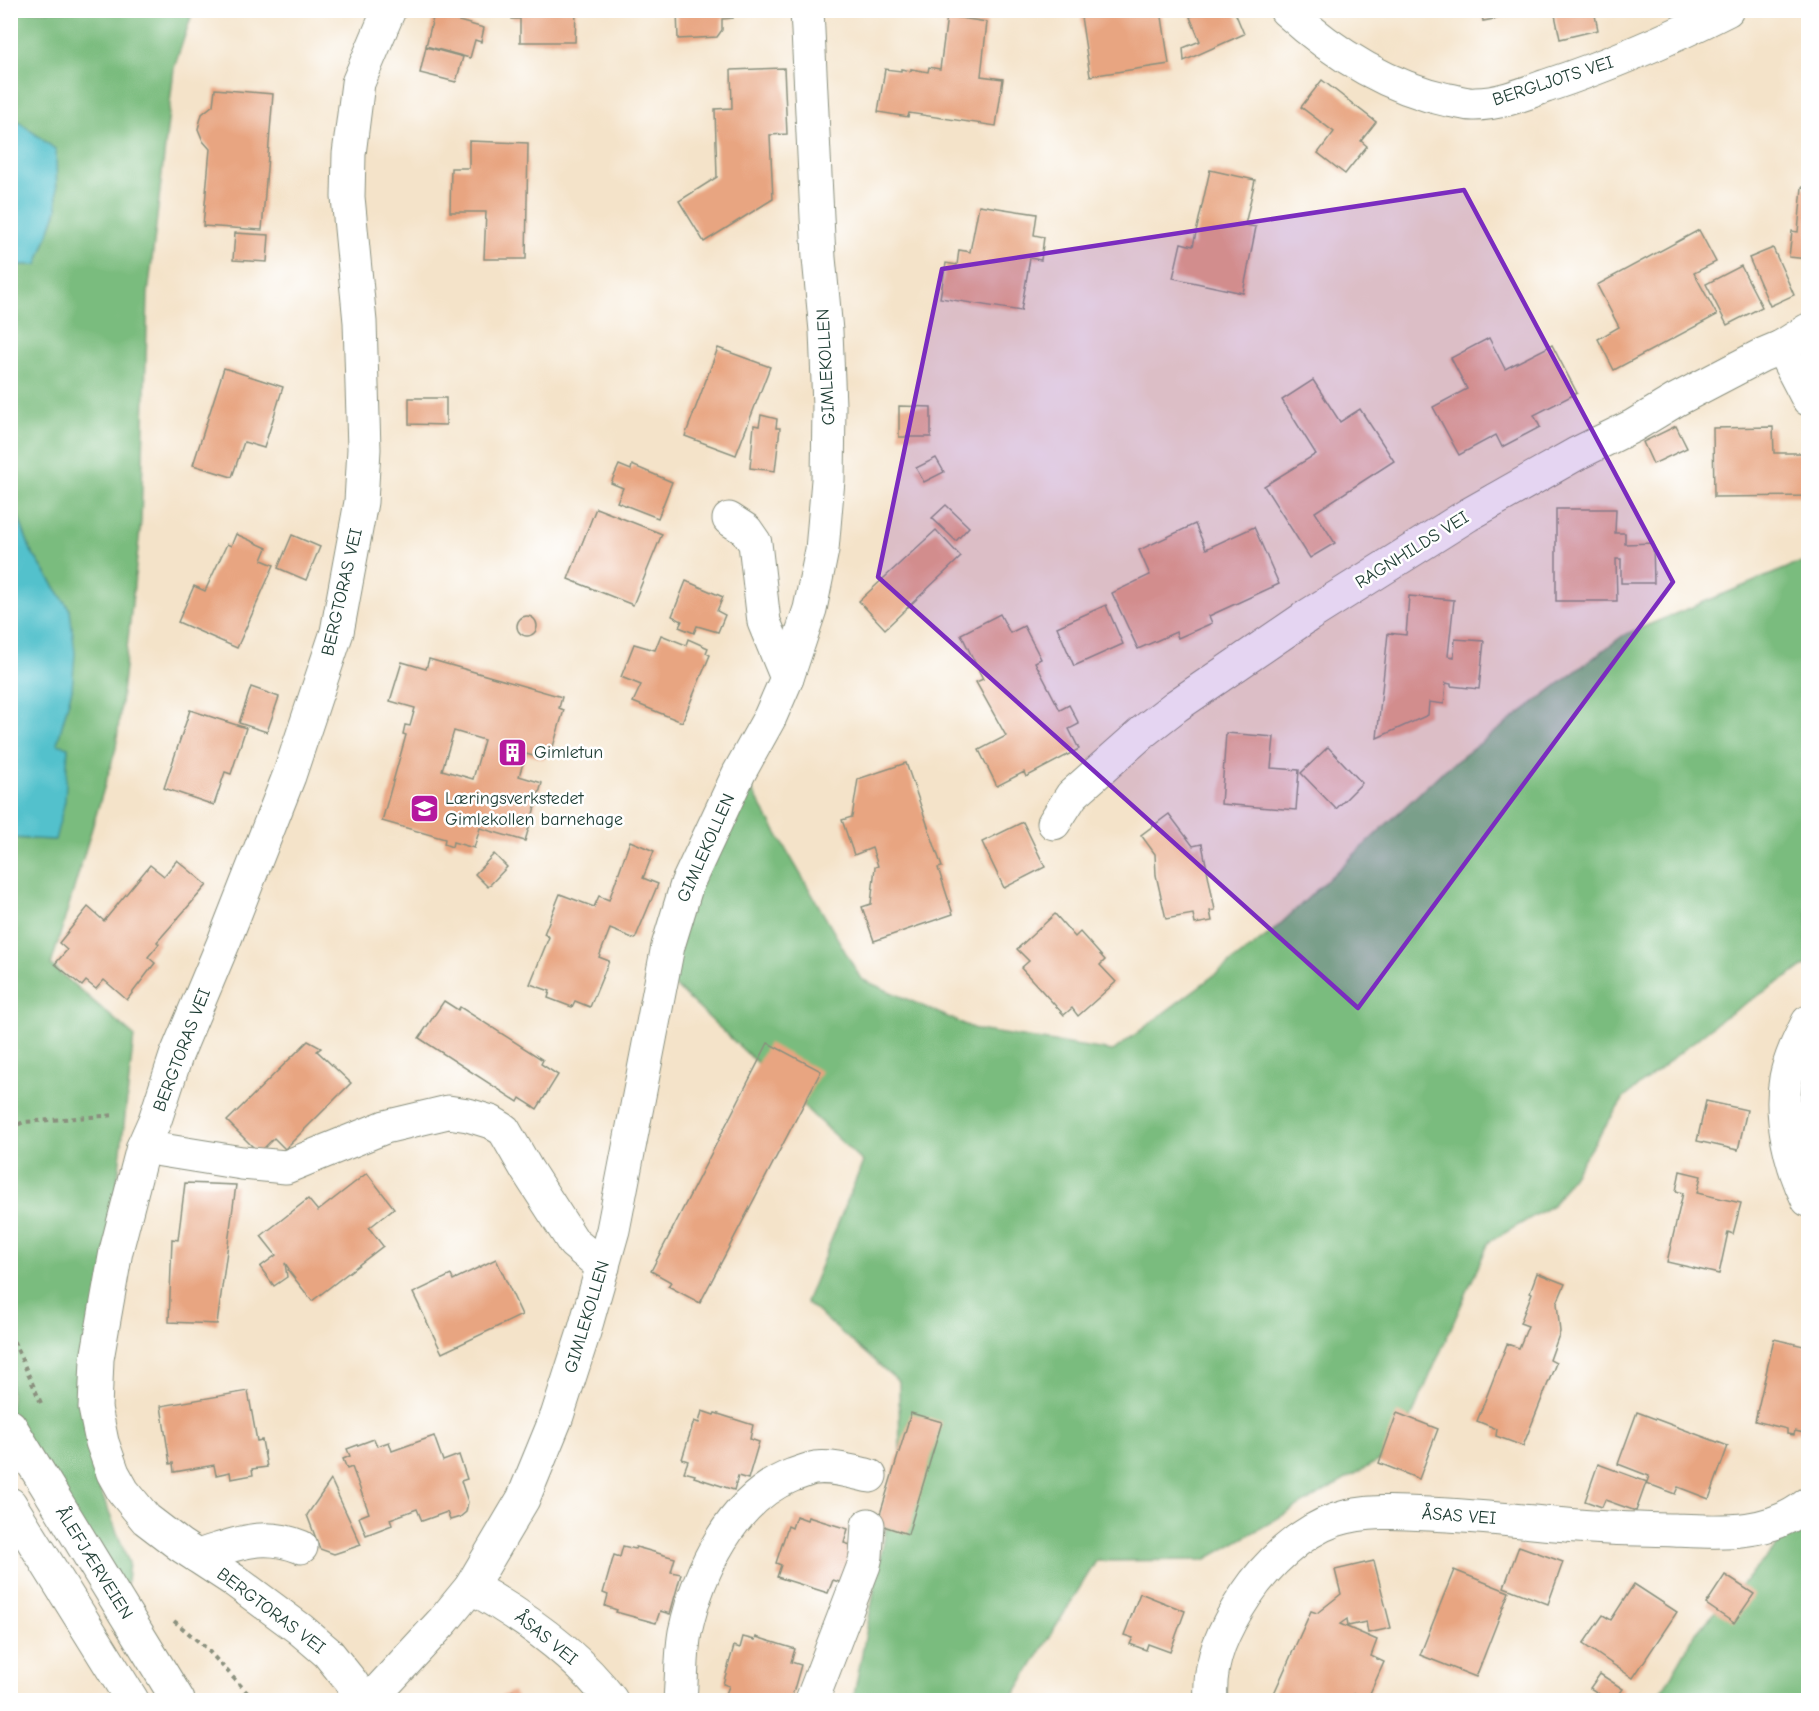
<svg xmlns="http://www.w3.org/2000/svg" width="1819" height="1711" font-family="'Comic Neue',sans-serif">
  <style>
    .forest { fill: #7abc7e; stroke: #4c7c59; stroke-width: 1.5 }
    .water { fill: #53c1cc; stroke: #397f80; stroke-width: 1.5 }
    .building { fill: #e8a581; fill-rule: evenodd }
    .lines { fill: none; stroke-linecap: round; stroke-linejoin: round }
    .minor-casing { stroke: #8a907e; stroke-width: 35 }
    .major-casing { stroke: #8a907e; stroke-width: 35 }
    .path { stroke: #8a907e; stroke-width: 4; stroke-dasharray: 4.5 4.5; stroke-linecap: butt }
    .minor { stroke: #fff; stroke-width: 33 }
    .major { stroke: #fff; stroke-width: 33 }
    .marked { fill: #7b2cbf; fill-opacity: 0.2; stroke: #7b2cbf; stroke-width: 4.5; stroke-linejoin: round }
    .labels { text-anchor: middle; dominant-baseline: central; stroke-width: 5; stroke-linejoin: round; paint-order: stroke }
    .street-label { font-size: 18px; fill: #1f3d34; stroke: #fff }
    .poi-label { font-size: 18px; fill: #1f3d34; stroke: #fff; text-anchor: start }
  </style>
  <rect width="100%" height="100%" fill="#fff"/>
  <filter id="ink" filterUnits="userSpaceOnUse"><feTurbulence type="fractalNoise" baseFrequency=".0167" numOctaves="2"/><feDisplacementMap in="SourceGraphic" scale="12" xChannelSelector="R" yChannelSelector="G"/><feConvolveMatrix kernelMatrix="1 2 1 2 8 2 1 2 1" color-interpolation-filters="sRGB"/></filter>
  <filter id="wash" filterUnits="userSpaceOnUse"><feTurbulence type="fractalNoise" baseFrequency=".008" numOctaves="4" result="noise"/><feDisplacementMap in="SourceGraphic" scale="24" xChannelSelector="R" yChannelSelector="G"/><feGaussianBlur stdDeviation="1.35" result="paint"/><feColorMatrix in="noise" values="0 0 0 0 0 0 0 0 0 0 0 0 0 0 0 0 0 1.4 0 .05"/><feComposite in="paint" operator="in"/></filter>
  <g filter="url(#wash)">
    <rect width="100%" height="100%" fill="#f4e3c9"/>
    <!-- forest -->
    <g class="forest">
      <path d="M 11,11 L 193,11 L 174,68 L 148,295 L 141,521 L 116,748 L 51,965 L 134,1036 L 109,1257 L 97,1482 L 129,1563 L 125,1598 L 11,1438 L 10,838 L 54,840 L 68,748 L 56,745 L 72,689 L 70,610 L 31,551 L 14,505 L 11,482 L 11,265 L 37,265 L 57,210 L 56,150 L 11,115 Z"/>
      <path d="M 1799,563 L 1808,565 L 1808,964 L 1724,1017 L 1624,1098 L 1553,1205 L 1489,1242 L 1397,1450 L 1205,1560 L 1096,1561 L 1011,1700 L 853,1700 L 894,1488 L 900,1466 L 899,1382 L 806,1302 L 863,1162 L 658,970 L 745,778 L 861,979 L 977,1030 L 1113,1051 L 1273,931 L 1442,772 L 1624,635 Z"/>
      <path d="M 1808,1513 L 1808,1700 L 1657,1700 L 1695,1634 Z"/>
    </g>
    <!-- water -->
    <g class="water">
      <path d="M 10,115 L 56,150 L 57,210 L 37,265 L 11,265 Z"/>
      <path d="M 10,482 L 14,505 L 31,551 L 70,610 L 75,653 L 72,689 L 57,744 L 68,747 L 65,801 L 55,840 L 11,838 Z"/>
    </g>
    <g id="blocks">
      <!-- building -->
      <g class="building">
        <path d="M 511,10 L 576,10 L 575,42 L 520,42 L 520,19 L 512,19 Z"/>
        <path d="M 677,10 L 732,10 L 733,18 L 722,19 L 722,30 L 717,37 L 678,39 Z"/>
        <path d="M 1080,10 L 1161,10 L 1169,64 L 1090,76 Z"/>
        <path d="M 1204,10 L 1234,10 L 1244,34 L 1184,61 L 1183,48 L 1200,41 L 1190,17 Z"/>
        <path d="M 1481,10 L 1525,10 L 1526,13 L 1483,21 Z"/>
        <path d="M 1554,10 L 1594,10 L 1598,30 L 1560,39 Z"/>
        <path d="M 434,14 L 484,28 L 481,42 L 475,40 L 470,58 L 426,46 Z"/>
        <path d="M 947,16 L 987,22 L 981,76 L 1003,79 L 996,126 L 909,113 L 908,117 L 878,112 L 885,69 L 901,71 L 901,69 L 911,71 L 911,69 L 928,72 L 929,67 L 940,69 Z"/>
        <path d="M 426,47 L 463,57 L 456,82 L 420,73 Z"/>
        <path d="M 784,68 L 787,134 L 770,135 L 773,199 L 704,242 L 679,201 L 717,177 L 715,109 L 732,108 L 731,70 Z"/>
        <path d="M 1322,80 L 1376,122 L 1361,141 L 1367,146 L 1345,174 L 1318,153 L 1334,132 L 1301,107 Z"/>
        <path d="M 215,89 L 273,94 L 262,230 L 203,226 L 210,149 L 203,141 L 198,129 L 202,114 L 213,105 Z"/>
        <path d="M 469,141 L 528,143 L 526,259 L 484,259 L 486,212 L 450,212 L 451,168 L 469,168 Z"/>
        <path d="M 1210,170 L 1255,180 L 1245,225 L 1256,227 L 1243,293 L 1173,278 L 1181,243 L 1193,246 Z"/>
        <path d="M 1802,187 L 1808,188 L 1808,259 L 1789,257 L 1792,231 L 1798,232 Z"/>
        <path d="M 979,205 L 1037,214 L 1034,235 L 1044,237 L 1041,260 L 1030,258 L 1021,311 L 940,298 L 946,263 L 957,265 L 959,250 L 970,252 Z"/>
        <path d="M 1699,230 L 1716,262 L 1694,273 L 1717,315 L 1614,370 L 1598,339 L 1619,327 L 1597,285 Z"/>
        <path d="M 235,233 L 269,235 L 267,262 L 233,260 Z"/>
        <path d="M 1773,248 L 1794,295 L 1770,306 L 1749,258 Z"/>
        <path d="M 1741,266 L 1762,307 L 1727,325 L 1706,284 Z"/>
        <path d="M 1489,338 L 1505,369 L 1552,345 L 1577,393 L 1534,415 L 1540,427 L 1502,447 L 1496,435 L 1459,455 L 1433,407 L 1467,389 L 1451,358 Z"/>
        <path d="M 718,348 L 770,367 L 736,455 L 685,436 Z"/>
        <path d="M 224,368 L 283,387 L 264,448 L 244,442 L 232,477 L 193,465 Z"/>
        <path d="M 1313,380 L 1340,422 L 1360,409 L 1394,461 L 1315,512 L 1335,543 L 1310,558 L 1264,486 L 1316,454 L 1282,400 Z"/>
        <path d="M 409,398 L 446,398 L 446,425 L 409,424 Z"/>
        <path d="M 899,406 L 931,407 L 931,437 L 899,437 Z"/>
        <path d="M 761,415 L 777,419 L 776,428 L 780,428 L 775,471 L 750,468 L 754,425 L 759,426 Z"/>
        <path d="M 1676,426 L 1687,448 L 1653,464 L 1643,442 Z"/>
        <path d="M 1773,427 L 1774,453 L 1808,453 L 1808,496 L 1714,497 L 1713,428 Z"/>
        <path d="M 936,458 L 944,472 L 924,482 L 916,468 Z"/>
        <path d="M 619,465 L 631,470 L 632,465 L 672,482 L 658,518 L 617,502 L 623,488 L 611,483 Z"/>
        <path d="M 946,505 L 969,527 L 956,541 L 932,518 Z"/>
        <path d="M 596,508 L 662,534 L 633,605 L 568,579 Z"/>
        <path d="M 1556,509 L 1616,509 L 1615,533 L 1625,533 L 1625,544 L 1653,543 L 1654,583 L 1621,583 L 1621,559 L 1616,559 L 1617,601 L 1556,601 Z"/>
        <path d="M 1195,524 L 1206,549 L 1254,527 L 1279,584 L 1209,616 L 1212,623 L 1178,638 L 1176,632 L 1138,649 L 1112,593 L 1150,575 L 1139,550 Z"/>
        <path d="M 936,530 L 961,557 L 885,629 L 859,601 Z"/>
        <path d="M 236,534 L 267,548 L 262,560 L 274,565 L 237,648 L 178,622 L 194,586 L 205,591 L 227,544 L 231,546 Z"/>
        <path d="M 292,535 L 320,547 L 306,580 L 278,568 Z"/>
        <path d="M 686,581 L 723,597 L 717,611 L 725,615 L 718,632 L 697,626 L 694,633 L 679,627 L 682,621 L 672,616 Z"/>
        <path d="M 1409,596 L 1454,600 L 1448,656 L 1454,657 L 1455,639 L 1484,641 L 1479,689 L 1451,686 L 1451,684 L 1446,683 L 1444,704 L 1429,702 L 1428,715 L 1377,738 L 1388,633 L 1406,635 Z"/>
        <path d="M 1106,605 L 1123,644 L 1074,666 L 1057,627 Z"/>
        <path d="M 1000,614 L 1010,633 L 1024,626 L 1041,659 L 1035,662 L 1060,710 L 1069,705 L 1079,724 L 1069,729 L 1079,749 L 1026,777 L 1024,772 L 997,786 L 979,750 L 1006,736 L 976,682 L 983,679 L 961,634 Z"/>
        <circle cx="527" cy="626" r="10"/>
        <path d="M 661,635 L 686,645 L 688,639 L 708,648 L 706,653 L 710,655 L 682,722 L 633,702 L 641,685 L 621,677 L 634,644 L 655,650 Z"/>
        <path d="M 429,659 L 562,697 L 559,708 L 564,710 L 552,750 L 547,749 L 544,759 L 526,754 L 519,776 L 542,783 L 525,841 L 480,828 L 474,848 L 453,842 L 452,847 L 444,844 L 445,839 L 382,821 L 406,735 L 403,734 L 405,725 L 410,726 L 415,708 L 390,701 L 402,662 L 426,669 ZM 454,731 L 484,740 L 473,779 L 442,770 Z"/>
        <path d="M 251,687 L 279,697 L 267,732 L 239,723 Z"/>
        <path d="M 190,710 L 246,728 L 231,774 L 225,772 L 214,805 L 164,788 Z"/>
        <path d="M 1226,733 L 1274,737 L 1271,768 L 1299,770 L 1296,810 L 1221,804 Z"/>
        <path d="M 1328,747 L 1362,783 L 1336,809 L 1301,773 Z"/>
        <path d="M 906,763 L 942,867 L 938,868 L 953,914 L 874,941 L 862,907 L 871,904 L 875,867 L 878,866 L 872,848 L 854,855 L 842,820 L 852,817 L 858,779 Z"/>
        <path d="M 1169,814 L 1193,846 L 1202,844 L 1215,910 L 1210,911 L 1212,921 L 1195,924 L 1193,914 L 1166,919 L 1156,875 L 1155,854 L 1141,835 Z"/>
        <path d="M 1023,822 L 1045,867 L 1004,888 L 982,842 Z"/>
        <path d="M 630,841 L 654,851 L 643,878 L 658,884 L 635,939 L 610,929 L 599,957 L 609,961 L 590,1007 L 575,1001 L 572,1007 L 548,998 L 550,991 L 530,984 L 549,937 L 544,934 L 560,894 L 594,907 L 599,896 L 609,900 Z"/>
        <path d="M 494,854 L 507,867 L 488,887 L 475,874 Z"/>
        <path d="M 177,860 L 207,885 L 157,942 L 159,944 L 148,957 L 155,963 L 127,1000 L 104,980 L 96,989 L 86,981 L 82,986 L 55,964 L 67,950 L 59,943 L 88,907 L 104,921 L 150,865 L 164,876 Z"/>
        <path d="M 1055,914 L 1075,937 L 1080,932 L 1105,960 L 1100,965 L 1116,982 L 1078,1016 L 1072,1008 L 1064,1015 L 1021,968 L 1029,961 L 1017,949 Z"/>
        <path d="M 444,1001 L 458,1010 L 460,1007 L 543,1060 L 541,1064 L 558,1075 L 537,1109 L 520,1098 L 518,1102 L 419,1038 Z"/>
        <path d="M 308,1041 L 321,1048 L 317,1051 L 351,1083 L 285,1149 L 274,1138 L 259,1153 L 227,1121 Z"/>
        <path d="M 768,1043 L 821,1071 L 700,1303 L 668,1286 L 671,1282 L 651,1271 Z"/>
        <path d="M 1706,1101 L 1747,1110 L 1738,1150 L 1697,1141 Z"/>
        <path d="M 1680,1171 L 1701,1176 L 1697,1193 L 1741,1203 L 1733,1234 L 1728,1232 L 1719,1274 L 1667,1262 L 1683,1193 L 1676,1191 Z"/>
        <path d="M 367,1173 L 394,1208 L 369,1228 L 383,1246 L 312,1301 L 288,1270 L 289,1269 L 285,1263 L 287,1277 L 274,1286 L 260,1267 L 276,1255 L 261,1236 L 308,1199 L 318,1211 Z"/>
        <path d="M 185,1183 L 236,1185 L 217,1324 L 169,1322 L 172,1239 L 178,1240 Z"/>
        <path d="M 496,1259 L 522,1315 L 442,1353 L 413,1293 L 451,1275 L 453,1280 Z"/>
        <path d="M 1537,1273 L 1565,1284 L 1557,1303 L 1560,1332 L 1550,1360 L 1556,1363 L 1523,1446 L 1496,1436 L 1497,1429 L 1477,1421 L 1507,1344 L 1519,1348 L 1528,1326 L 1520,1323 L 1532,1293 L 1530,1292 Z"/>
        <path d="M 1774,1339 L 1808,1347 L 1808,1415 L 1804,1433 L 1795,1431 L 1794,1435 L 1787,1434 L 1787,1429 L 1755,1421 Z"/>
        <path d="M 248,1391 L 257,1441 L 262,1440 L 267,1467 L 252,1469 L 253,1475 L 231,1479 L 230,1472 L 216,1475 L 214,1465 L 174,1472 L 173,1463 L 170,1464 L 161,1406 Z"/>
        <path d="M 702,1411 L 714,1415 L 715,1413 L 753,1425 L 750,1439 L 759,1442 L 748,1479 L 738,1476 L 734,1490 L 694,1477 L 695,1475 L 684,1472 L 688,1461 L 682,1459 L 694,1421 L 699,1423 Z"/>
        <path d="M 1637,1412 L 1728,1446 L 1709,1499 L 1678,1487 L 1675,1494 L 1646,1483 L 1636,1511 L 1605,1500 L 1602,1507 L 1585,1501 L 1598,1464 L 1647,1482 L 1649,1476 L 1618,1464 Z"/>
        <path d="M 911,1413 L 942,1422 L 908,1534 L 877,1524 Z"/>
        <path d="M 1397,1413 L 1438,1429 L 1419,1479 L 1379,1463 Z"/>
        <path d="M 434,1436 L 443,1461 L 459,1455 L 467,1479 L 461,1481 L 468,1502 L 466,1512 L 460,1517 L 450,1520 L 447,1512 L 422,1521 L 417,1509 L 390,1519 L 392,1525 L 366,1535 L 359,1517 L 369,1513 L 352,1467 L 347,1469 L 343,1459 L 350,1456 L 347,1449 L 374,1439 L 377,1446 L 389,1442 L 392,1451 Z"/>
        <path d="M 331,1480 L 361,1545 L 334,1554 L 320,1549 L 307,1515 Z"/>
        <path d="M 796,1516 L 807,1520 L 808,1517 L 848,1529 L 844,1543 L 854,1546 L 842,1583 L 833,1580 L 828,1593 L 777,1577 L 781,1565 L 776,1563 L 788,1526 L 792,1528 Z"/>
        <path d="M 623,1546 L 635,1549 L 636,1547 L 675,1558 L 671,1572 L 681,1574 L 670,1614 L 660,1611 L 656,1623 L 616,1612 L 617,1610 L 605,1606 L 608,1595 L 603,1593 L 614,1555 L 620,1557 Z"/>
        <path d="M 1519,1546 L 1563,1562 L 1548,1604 L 1504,1587 Z"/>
        <path d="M 1374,1561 L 1391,1628 L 1368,1633 L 1366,1622 L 1348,1626 L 1347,1619 L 1340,1624 L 1377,1640 L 1371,1656 L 1384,1662 L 1367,1700 L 1354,1694 L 1351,1700 L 1271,1700 L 1311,1611 L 1317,1613 L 1341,1594 L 1335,1570 Z"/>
        <path d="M 1454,1570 L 1509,1592 L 1476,1677 L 1420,1655 Z"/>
        <path d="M 1725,1575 L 1754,1594 L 1734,1623 L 1706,1604 Z"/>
        <path d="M 1634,1584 L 1677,1612 L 1633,1678 L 1583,1644 L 1603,1615 L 1611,1620 Z"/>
        <path d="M 1140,1593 L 1185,1611 L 1170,1652 L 1148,1644 L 1146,1650 L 1130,1644 L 1133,1638 L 1124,1635 Z"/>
        <path d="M 743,1637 L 755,1640 L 756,1637 L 795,1649 L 791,1662 L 801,1665 L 791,1700 L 736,1700 L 725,1697 L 729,1686 L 723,1684 L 734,1646 L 740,1648 Z"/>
        <path d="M 1600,1674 L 1623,1689 L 1615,1700 L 1609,1700 L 1590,1688 Z"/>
        <path d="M 513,1691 L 518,1700 L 493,1700 Z"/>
      </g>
    </g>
  </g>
  <g filter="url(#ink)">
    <use href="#blocks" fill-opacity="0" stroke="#8a907e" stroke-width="1.5"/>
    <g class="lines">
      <defs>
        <g id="minor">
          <path d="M 1286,10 C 1332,52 1387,87 1448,100 C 1457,101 1467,105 1475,104 C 1499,104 1524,94 1546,86 C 1609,65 1668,40 1727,10"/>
          <path d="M 1781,347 L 1808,399"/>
          <path d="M 729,519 L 746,530 L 755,543 L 764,622 L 787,678"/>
          <path d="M 1054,823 L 1072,795 L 1144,731 L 1176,706 L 1309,615 L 1468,515 L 1576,454 L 1633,426 L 1676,400 L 1762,355 L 1781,347 L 1808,330"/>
          <path d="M 1808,1022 C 1799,1040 1790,1058 1786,1078 C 1779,1117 1791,1166 1808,1200"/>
          <path d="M 143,1147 L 242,1163 L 286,1167 L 385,1127 L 448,1112 L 468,1115 L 491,1122 L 504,1130 L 527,1170 L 574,1243 L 603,1267"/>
          <path d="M 197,1556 C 236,1545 261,1531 301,1547"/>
          <path d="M 471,1587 C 523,1616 575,1652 611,1700"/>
          <path d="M 362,1700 L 352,1683 L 328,1653 L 300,1629 L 235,1581 L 180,1545 L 146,1519 L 123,1491 L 113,1473 L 102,1442 L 95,1408 L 97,1359 L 116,1251 L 143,1147 L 155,1120 L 176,1056 L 225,939 L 289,776 L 337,632 L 361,502 L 364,449 L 360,322 L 348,197 L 349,154 L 358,83 L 389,10"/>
          <path d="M 370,1700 L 444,1620 L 471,1587 L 523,1499 L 557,1416 L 584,1332 L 613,1230 L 668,946 L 687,884 L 739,773 L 770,717 L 787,678 L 810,609 L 822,550 L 828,480 L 829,406 L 826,331 L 819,258 L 807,10"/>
          <path d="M 680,1700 C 682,1678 681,1654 685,1632 C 698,1572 732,1498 793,1475 C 800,1473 808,1469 815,1468 C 833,1466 852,1472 870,1476"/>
          <path d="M 812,1700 L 864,1565 L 866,1556 L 868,1525"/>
          <path d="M 1211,1700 C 1208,1661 1224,1628 1246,1595 C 1266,1565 1300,1532 1335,1520 C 1365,1510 1398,1512 1429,1514 C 1479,1516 1529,1522 1578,1526 C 1610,1529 1642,1529 1674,1530 C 1721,1532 1769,1536 1808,1504"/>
        </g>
        <g id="major">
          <path d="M 10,1426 L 178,1700"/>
          <path d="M 10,1504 L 132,1700"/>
        </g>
      </defs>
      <!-- minor casing -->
      <use href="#minor" class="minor-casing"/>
      <!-- major casing -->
      <use href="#major" class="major-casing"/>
      <!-- path -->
      <g class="path">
        <path d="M 10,1128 L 24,1122 L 116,1115"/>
        <path d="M 10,1333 L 41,1403"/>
        <path d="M 174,1621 L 204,1646 L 254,1700"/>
      </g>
      <!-- minor -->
      <use href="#minor" class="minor"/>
      <!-- major -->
      <use href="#major" class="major"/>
    </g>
  </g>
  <!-- marked area -->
  <path class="marked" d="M 1464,190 L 1673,582 L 1358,1008 L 878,577 L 942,269 Z"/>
  <!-- icons -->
  <defs>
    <symbol id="building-square" viewBox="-11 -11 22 22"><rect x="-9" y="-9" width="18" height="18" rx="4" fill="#b5179e" stroke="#fff"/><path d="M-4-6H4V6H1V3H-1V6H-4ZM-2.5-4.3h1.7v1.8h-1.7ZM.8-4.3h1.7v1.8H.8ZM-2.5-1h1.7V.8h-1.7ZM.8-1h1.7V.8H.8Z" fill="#fff"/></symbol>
    <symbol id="school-square" viewBox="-11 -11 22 22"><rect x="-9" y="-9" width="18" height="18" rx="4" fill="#b5179e" stroke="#fff"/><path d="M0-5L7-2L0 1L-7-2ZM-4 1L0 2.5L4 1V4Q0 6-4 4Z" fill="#fff"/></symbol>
  </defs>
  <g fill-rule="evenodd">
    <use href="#building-square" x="496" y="736" width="33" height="33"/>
    <use href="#school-square" x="408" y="792" width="33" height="33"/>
  </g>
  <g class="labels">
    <!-- street labels -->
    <g class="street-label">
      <text transform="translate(1553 81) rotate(-18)">BERGLJOTS VEI</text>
      <text transform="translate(826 367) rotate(-93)">GIMLEKOLLEN</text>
      <text transform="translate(1412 550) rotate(-32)">RAGNHILDS VEI</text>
      <text transform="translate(342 592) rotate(-77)">BERGTORAS VEI</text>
      <text transform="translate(706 848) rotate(-66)">GIMLEKOLLEN</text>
      <text transform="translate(182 1050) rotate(-69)">BERGTORAS VEI</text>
      <text transform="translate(587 1317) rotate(-73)">GIMLEKOLLEN</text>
      <text transform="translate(1459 1516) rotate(4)">ÅSAS VEI</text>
      <text transform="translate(94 1563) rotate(58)">ÅLEFJÆRVEIEN</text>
      <text transform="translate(271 1611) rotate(37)">BERGTORAS VEI</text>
      <text transform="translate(546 1638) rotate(39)">ÅSAS VEI</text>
    </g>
    <!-- poi labels -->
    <g class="poi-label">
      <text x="534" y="752">Gimletun</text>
      <text x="445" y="798">Læringsverkstedet<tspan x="445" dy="21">Gimlekollen barnehage</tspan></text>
    </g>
  </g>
  <!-- margin -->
  <rect width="1819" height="1711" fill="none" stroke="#fff" stroke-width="36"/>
</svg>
